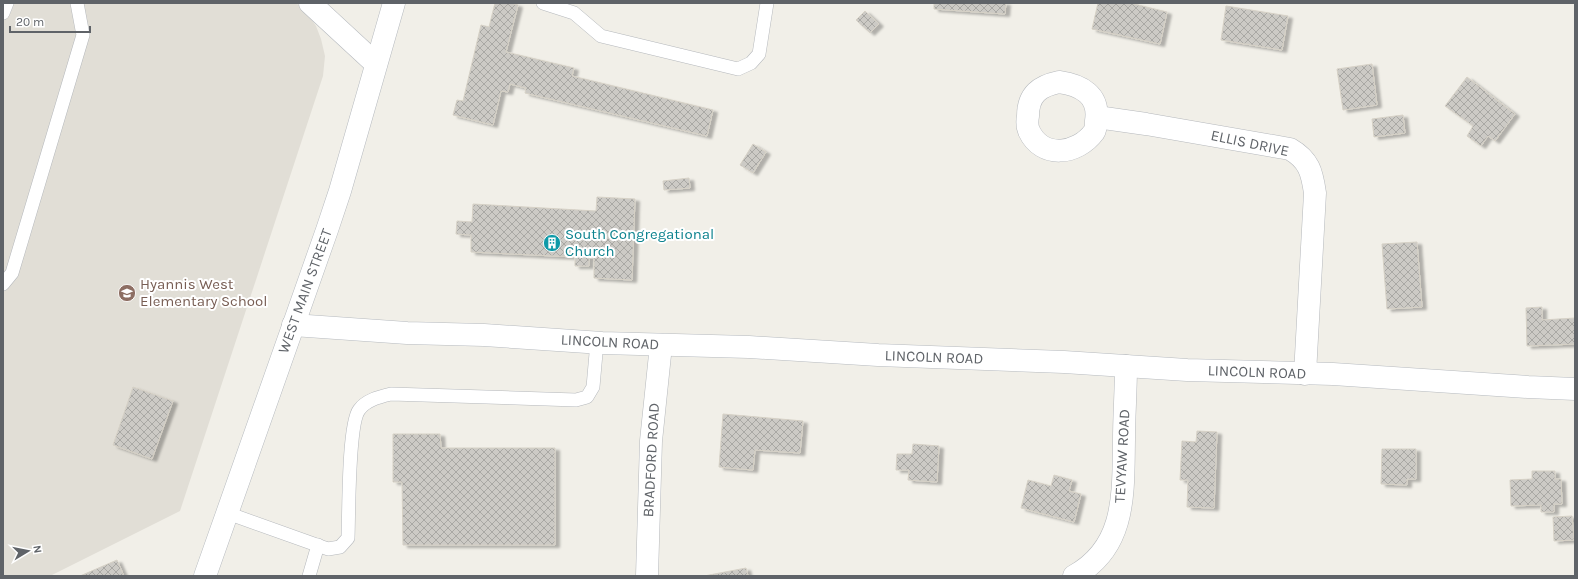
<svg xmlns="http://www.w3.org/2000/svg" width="1578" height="579" font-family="Karla,sans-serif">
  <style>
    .education { fill: #e1ded6 }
    .building { fill: url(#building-cross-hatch); stroke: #d6d1c6; filter: url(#shadow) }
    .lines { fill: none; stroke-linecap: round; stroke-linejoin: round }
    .lane-casing { stroke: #b5b8bc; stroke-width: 14 }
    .street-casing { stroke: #b5b8bc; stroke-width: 23 }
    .secondary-casing { stroke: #b6babf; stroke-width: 23 }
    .lane { stroke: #fff; stroke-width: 13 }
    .street { stroke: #fff; stroke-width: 22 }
    .secondary { stroke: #fff; stroke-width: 22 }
    .labels { text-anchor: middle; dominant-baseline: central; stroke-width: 4; stroke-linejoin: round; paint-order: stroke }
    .street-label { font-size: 15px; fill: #5f6368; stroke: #fff }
    .culture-label { font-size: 15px; fill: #0d838f; stroke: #fff; text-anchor: start }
    .education-label { font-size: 15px; fill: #785e54; stroke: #fff; text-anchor: start }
  </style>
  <defs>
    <pattern id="building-cross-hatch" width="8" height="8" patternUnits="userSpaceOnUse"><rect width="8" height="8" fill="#cccac5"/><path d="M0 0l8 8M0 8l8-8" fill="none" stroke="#a9a8a4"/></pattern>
    <filter id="shadow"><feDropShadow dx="4.5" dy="2.5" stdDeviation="1" flood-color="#0004"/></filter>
  </defs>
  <rect width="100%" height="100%" fill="#f1efe8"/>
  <!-- education -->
  <path class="education" d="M 3,3 L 296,3 L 306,11 L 316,26 L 321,39 L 325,56 L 323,76 L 180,511 L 50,576 L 3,576 Z"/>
  <!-- building -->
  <g class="building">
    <path d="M 495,3 L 510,3 L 518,5 L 506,52 L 574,68 L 572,76 L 713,110 L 707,136 L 525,93 L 526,88 L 510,84 L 508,92 L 501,91 L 493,125 L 453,115 L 457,100 L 463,101 L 481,25 L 489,27 Z"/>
    <path d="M 934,3 L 1006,3 L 1005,14 L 934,9 Z"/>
    <path d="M 1098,3 L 1130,3 L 1167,12 L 1160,44 L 1092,29 Z"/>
    <path d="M 1226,6 L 1288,16 L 1282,50 L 1221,40 Z"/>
    <path d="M 865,11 L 879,24 L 870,33 L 856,20 Z"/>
    <path d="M 1372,64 L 1377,105 L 1343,110 L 1337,69 Z"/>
    <path d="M 1467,77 L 1515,114 L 1495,141 L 1488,136 L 1481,146 L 1467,136 L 1473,126 L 1445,106 Z"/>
    <path d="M 1403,115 L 1405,133 L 1374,137 L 1372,119 Z"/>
    <path d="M 753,144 L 766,152 L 753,173 L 740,165 Z"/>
    <path d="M 689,178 L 690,188 L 664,190 L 663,181 Z"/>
    <path d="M 597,197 L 635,199 L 632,280 L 594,278 L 594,258 L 589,258 L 589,266 L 575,266 L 575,257 L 471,252 L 471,235 L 456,234 L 457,221 L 472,222 L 473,204 L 596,211 Z"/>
    <path d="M 1417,242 L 1422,307 L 1387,309 L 1382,244 Z"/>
    <path d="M 1542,307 L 1542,320 L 1575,318 L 1575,344 L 1527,346 L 1526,308 Z"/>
    <path d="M 133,387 L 173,401 L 152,459 L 113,445 Z"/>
    <path d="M 723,414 L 803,421 L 800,453 L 755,450 L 753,470 L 719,467 Z"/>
    <path d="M 1197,431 L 1217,432 L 1214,508 L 1187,507 L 1188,480 L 1180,480 L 1182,441 L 1196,442 Z"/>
    <path d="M 393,434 L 440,434 L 441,448 L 555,448 L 555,545 L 403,545 L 402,482 L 393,482 Z"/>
    <path d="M 913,444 L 939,446 L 937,482 L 908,480 L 909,470 L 896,470 L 897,454 L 912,454 Z"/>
    <path d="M 1382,449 L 1416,449 L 1416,479 L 1407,479 L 1407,485 L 1381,484 Z"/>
    <path d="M 1532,471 L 1555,471 L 1555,479 L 1561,479 L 1562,504 L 1554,504 L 1554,512 L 1541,512 L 1541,505 L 1511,506 L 1510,480 L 1532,479 Z"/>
    <path d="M 1054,475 L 1072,480 L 1069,491 L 1081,494 L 1074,522 L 1021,508 L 1028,480 L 1051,486 Z"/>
    <path d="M 1572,516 L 1574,540 L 1554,541 L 1553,517 Z"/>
    <path d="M 117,560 L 124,576 L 80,576 Z"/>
    <path d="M 746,568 L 748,576 L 704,576 Z"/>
  </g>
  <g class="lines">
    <defs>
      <g id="lane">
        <path d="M 543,3 L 574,13 L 601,36 L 738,69 L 751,63 L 759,54 L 767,3"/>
        <path d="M 3,13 L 7,3"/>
        <path d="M 3,284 L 12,273 L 83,35 L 77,3"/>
        <path d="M 227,513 L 328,549 L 340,547 L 348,538 C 349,515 348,425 359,410 C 366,400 379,397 391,394 L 576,400 L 587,397 L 593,387 L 597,342"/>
        <path d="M 309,576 L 318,545"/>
      </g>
      <g id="street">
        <path d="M 1059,82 C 1081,85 1100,95 1096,121 C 1096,124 1096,129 1094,132 C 1077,155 1042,159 1029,131 C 1027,126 1027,121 1028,116 C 1028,94 1040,86 1059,82 Z"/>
        <path d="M 1097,117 L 1146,124 L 1290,149 C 1309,160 1312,172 1315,193 L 1305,374"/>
        <path d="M 647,576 L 651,441 L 661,345"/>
        <path d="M 1074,576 C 1127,547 1123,492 1124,440 C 1124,415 1126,391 1126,366"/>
      </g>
      <g id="secondary">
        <path d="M 310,3 L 376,64"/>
        <path d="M 293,325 L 407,333 L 484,335 L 602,343 L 749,347 L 878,355 L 1064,362 L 1187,370 L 1333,374 L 1528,387 L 1575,389"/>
        <path d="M 205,576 L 327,230 L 340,191 L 394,3"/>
      </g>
    </defs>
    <!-- lane casing -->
    <use href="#lane" class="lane-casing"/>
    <!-- street casing -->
    <use href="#street" class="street-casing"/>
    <!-- secondary casing -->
    <use href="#secondary" class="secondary-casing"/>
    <!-- lane -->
    <use href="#lane" class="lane"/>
    <!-- street -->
    <use href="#street" class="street"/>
    <!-- secondary -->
    <use href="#secondary" class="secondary"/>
  </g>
  <!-- icons -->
  <defs>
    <symbol id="building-disc" viewBox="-11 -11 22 22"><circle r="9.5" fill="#0f9aa8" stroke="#fff"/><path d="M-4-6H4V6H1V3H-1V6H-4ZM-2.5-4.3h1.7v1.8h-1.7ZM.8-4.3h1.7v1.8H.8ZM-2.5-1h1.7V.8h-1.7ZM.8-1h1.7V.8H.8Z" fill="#fff"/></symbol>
    <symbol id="school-disc" viewBox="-11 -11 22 22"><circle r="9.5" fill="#8d6e63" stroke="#fff"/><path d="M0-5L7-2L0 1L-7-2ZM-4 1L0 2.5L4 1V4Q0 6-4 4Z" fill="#fff"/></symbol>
  </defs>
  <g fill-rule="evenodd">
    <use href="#building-disc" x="542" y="233" width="20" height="20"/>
    <use href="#school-disc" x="117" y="283" width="20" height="20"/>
  </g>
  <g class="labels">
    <!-- street labels -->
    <g class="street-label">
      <text transform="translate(1250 143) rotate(12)">ELLIS DRIVE</text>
      <text transform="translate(305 291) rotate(-70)">WEST MAIN STREET</text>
      <text transform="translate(610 342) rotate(3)">LINCOLN ROAD</text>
      <text transform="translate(934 357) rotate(2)">LINCOLN ROAD</text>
      <text transform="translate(1257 372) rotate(2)">LINCOLN ROAD</text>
      <text transform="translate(1122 456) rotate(-87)">TEVYAW ROAD</text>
      <text transform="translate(651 460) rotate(-87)">BRADFORD ROAD</text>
    </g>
    <!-- culture labels -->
    <g class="culture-label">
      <text x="565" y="234">South Congregational<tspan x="565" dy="17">Church</tspan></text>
    </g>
    <!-- education labels -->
    <g class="education-label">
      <text x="140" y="284">Hyannis West<tspan x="140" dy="17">Elementary School</tspan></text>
    </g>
  </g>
  <!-- border -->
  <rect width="1578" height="579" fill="none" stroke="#5f6368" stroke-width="8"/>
  <!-- north arrow -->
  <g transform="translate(28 551) rotate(80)" stroke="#ffffff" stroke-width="3" paint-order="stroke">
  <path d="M0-3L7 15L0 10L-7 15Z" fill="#5f6368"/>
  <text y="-6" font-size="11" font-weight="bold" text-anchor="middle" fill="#5f6368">N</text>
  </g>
  <!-- scale -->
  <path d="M10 26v6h80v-6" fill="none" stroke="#5f6368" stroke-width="2"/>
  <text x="16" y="26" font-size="12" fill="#5f6368" stroke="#ffffff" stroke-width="3" paint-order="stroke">20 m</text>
</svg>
